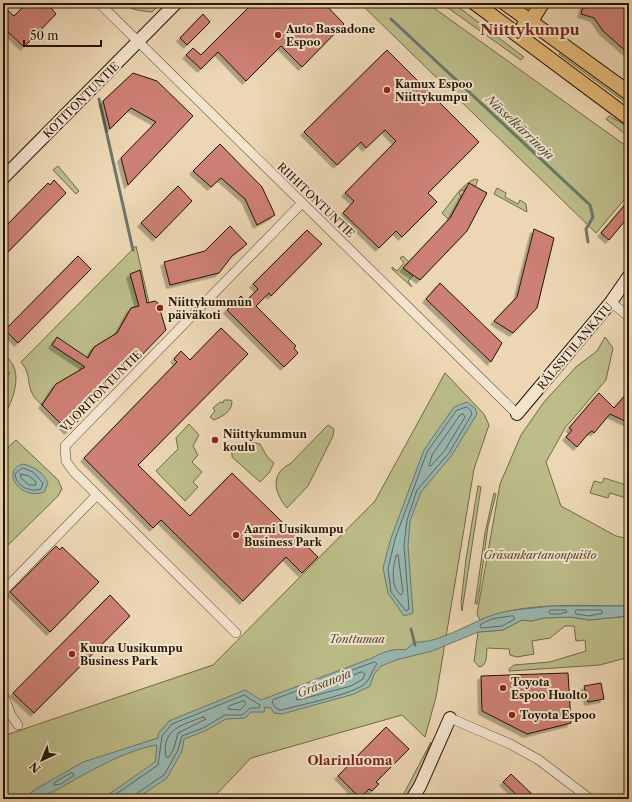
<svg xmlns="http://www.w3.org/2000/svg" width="632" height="802" font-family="'Libre Caslon Text',serif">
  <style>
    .green { fill: #bcbd8a; stroke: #706946 }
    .water { fill: #99b8b2; stroke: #6a776b }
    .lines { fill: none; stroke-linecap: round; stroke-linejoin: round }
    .shore { stroke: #5e665a; stroke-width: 1 }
    .stream { stroke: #6a776b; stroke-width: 3 }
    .building { fill: #cd8075; stroke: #241501; filter: url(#shadow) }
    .street-casing { stroke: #56452e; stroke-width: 10 }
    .secondary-casing { stroke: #241501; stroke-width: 14 }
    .primary-casing { stroke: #241501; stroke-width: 16 }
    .street { stroke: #f3e4ce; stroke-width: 9 }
    .secondary { stroke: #f3e4ce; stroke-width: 12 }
    .primary { stroke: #e6bb7a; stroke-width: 14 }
    .poi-dot { fill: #8f2418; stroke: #f3e4ce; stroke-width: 1.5 }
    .labels { text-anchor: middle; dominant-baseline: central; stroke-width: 4; stroke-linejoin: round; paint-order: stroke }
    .poi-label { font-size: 11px; font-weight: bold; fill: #241501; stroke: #f3e4ce; text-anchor: start }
    .street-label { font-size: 11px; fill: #241501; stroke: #f3e4ce }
    .park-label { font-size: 11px; font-style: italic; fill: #52472a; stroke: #f3e4ce }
    .water-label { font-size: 12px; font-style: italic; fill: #4d4e3f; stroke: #f3e4ce }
    .quarter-label { font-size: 13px; font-weight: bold; fill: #7a1f14; stroke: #f3e4ce }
    .district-label { font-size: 15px; font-weight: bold; fill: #7a1f14; stroke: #f3e4ce }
  </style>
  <defs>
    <filter id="shadow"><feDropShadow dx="-3.5" dy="3.5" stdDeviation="0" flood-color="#0004"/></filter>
  </defs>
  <rect width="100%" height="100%" fill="#ecd6b3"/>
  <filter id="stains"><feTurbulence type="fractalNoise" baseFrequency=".005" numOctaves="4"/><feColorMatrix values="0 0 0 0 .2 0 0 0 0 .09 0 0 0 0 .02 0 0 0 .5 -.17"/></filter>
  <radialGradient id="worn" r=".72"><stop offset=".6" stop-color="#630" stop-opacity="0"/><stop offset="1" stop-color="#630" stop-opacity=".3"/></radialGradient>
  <!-- green -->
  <g class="green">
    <path d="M 122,3 L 161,3 L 152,12 C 142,11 130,10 122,3 Z"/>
    <path d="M 360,3 L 427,3 L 629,148 L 629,194 L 596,233 Z"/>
    <path d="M 441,3 L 453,3 L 524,57 L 521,60 Z"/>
    <path d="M 562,51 L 629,101 L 629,105 L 559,54 Z"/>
    <path d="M 609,116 L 629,127 L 629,137 L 606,119 Z"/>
    <path d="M 58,166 L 79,191 L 76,194 L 53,170 Z"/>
    <path d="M 475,179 L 478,180 L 475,187 L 465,191 L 461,190 L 459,194 L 462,196 L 449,220 L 442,213 C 452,202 461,184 475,179 Z"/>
    <path d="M 497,188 L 506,193 L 505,197 L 518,204 L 520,200 L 526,204 L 527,212 L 494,194 Z"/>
    <path d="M 136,246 L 149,303 L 131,308 L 117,333 L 94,347 L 80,370 L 54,387 L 42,405 C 39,402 35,399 33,395 C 26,383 32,375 21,362 Z"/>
    <path d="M 403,256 L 409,262 L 403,268 L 413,276 L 408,281 L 412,287 L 392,269 L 392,267 L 397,271 L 404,263 L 400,258 Z"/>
    <path d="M 605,337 L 613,348 L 606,380 L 565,428 L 546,462 L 561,506 L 616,536 L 629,539 L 629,606 C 581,606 525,601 480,620 L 477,614 L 500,484 L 521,435 L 544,402 L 576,367 L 597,351 Z"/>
    <path d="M 3,352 C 6,356 10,360 13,365 C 21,381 11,404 3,418 L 3,380 L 10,373 L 3,372 Z"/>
    <path d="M 445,373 L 484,414 L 489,425 L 474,469 L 436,697 L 425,737 L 402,715 L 251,758 L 212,799 L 3,799 L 3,736 L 213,665 L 375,501 Z"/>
    <path d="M 224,400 L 230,400 L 232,401 C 232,412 223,416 214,420 L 210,417 L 215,411 L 213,408 L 220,402 L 223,403 Z"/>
    <path d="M 189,424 L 199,435 L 193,446 L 198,455 L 192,462 L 202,472 L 193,482 L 198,487 L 185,501 L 156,471 L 178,449 L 176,438 Z"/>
    <path d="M 328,425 L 334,429 L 333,436 L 308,486 L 287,508 C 275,494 269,474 290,464 Z"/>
    <path d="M 16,440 L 58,480 L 62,489 L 58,496 L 3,550 L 3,452 Z"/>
    <path d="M 244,441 L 260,444 L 268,458 L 274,463 L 269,473 L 260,482 L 232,457 L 232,453 L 229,452 L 237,443 L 243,447 Z"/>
    <path d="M 604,478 L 629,486 L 629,499 L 610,493 L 608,498 L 590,493 L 594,481 L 602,483 Z"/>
    <path d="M 478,486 L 481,487 L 462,611 L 461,603 L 466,559 Z"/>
    <path d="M 494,493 L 496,494 L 488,526 L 479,593 L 477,604 L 475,604 L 485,533 Z"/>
    <path d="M 629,616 L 629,657 L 600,665 L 509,671 L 509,669 L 514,665 L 550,662 L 586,651 L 585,640 L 576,641 L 574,626 L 565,626 L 550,638 L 532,641 L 534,654 L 517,657 L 510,655 L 509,649 L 487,648 C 486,655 488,666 479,667 L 474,661 L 478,632 L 503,630 L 522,620 L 532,621 L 544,618 L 570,617 L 589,620 Z"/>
    <path d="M 431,742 L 416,782 L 405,799 L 401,799 Z"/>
  </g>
  <!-- water -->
  <g class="water">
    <path d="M 467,402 L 475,408 L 477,414 L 452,455 L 421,492 L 410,521 L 408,546 L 413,613 L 404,616 L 388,593 L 383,568 L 391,538 L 424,450 L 454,407 Z"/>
    <path d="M 24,464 C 34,467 44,473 48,483 L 44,492 C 19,501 0,469 24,464 Z"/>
    <path d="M 551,606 L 629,606 L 629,616 L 589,620 L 570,617 L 544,618 L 532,621 L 522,620 L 503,630 L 478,632 L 432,651 L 396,660 L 381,666 L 374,674 L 370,686 L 354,694 L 282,714 L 274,713 L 271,708 L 265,707 L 264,712 L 251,712 L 245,718 L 226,719 L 205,731 L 184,739 L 182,751 L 167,778 L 136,799 L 102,799 L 155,762 L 157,745 C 131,749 104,764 81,776 C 61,787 46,799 22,799 L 36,789 L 83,762 L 158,738 L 158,734 L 169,721 L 245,690 L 261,700 L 372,658 C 383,652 394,648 406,650 L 414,642 C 437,644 468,624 490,616 C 508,609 531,609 551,606 Z"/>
  </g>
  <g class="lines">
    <!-- shore -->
    <g class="shore">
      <path d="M 467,407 L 471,411 L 472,414 L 449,453 L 417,490 L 407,520 L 404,546 L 409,609 L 406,611 L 391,592 L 388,569 L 395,539 L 427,452 L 456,411 Z"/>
      <path d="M 463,414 L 465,417 L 445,450 L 431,466 L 429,466 L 432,455 L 460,415 Z"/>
      <path d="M 23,468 L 33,472 L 43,483 L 41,489 C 30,493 16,486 15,474 Z"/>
      <path d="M 21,474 L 29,476 L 36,482 L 36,485 L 29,485 L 21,478 Z"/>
      <path d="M 398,555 L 403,592 L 401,595 C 390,587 393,567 396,556 Z"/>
      <path d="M 551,610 L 566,610 L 567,612 L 560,614 L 550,614 L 549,612 Z"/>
      <path d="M 577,610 L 601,610 L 603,613 L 589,616 L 576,614 L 575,612 Z"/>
      <path d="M 513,616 L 515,619 L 502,626 L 482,628 L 480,627 L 481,624 L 492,619 Z"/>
      <path d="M 375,662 L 377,664 C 373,669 369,680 366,683 C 355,694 299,705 282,710 L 277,709 L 272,703 L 273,700 Z"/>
      <path d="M 362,672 L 365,674 L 363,679 L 351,686 L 298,700 L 296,699 L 297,697 Z"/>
      <path d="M 244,701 L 246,704 L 240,710 L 228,709 L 229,706 Z"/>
      <path d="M 203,717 L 206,719 L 178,733 L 174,748 L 169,757 L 166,757 C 161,729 182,725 203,717 Z"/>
      <path d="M 71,773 L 74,774 L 73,776 L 61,784 L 54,785 L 54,783 Z"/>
      <path d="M 109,799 L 158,765 L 162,736 L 172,724 L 244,695 L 260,705 L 259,708 L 250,708 L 242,715 L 225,715 L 203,728 L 182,736 L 178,750 L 164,775 L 136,794 L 135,799"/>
    </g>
    <!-- stream -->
    <g class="stream">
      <path d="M 374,3 L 377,6"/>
      <path d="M 391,19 L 590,205 L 593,217 L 586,229 L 588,242"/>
      <path d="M 99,99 L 133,250"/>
      <path d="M 411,629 L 415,645"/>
    </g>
  </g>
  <!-- building -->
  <g class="building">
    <path d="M 27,3 L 56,3 L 51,8 L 56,14 L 24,47 L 3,27 L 3,6 L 14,16 Z"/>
    <path d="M 253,3 L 324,3 L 344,24 L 302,67 L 281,46 L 246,81 L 218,52 L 201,69 L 186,55 L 193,48 L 201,55 Z"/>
    <path d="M 584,3 L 629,3 L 629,54 L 603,31 L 594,18 L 581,14 Z"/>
    <path d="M 203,14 L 210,22 L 187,45 L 180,38 Z"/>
    <path d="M 387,50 L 479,142 L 428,193 L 437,202 L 402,237 L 396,231 L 379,248 L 343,213 L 354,201 L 345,193 L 396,141 L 385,130 L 366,148 L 361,142 L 337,165 L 304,132 Z"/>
    <path d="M 133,73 L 157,81 L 193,116 L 128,185 L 121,158 L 156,122 L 131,108 L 110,129 L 103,101 Z"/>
    <path d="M 220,144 L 262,187 L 275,215 L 257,225 L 245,199 L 221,178 L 211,187 L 193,171 Z"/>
    <path d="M 54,180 L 66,193 L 3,257 L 3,229 L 48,183 L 50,185 Z"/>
    <path d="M 469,183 L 487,193 L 467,231 L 420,280 L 403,268 L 450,218 Z"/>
    <path d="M 178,186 L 192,201 L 156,238 L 141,223 Z"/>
    <path d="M 629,200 L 629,216 L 609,240 L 601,233 Z"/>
    <path d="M 230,226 L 247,244 L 232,256 L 219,273 L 170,285 L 164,262 L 205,251 Z"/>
    <path d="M 534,229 L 554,238 L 537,308 L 513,333 L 494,321 L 517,297 Z"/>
    <path d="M 307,230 L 322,244 L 271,296 L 269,293 L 256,306 L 296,346 L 294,348 L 298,353 L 284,367 L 227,310 L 241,296 L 246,301 L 258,289 L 253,284 Z"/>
    <path d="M 78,256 L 91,269 L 18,343 L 5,330 Z"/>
    <path d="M 140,270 L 147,303 L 155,301 L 158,303 L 166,330 L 68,431 L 42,405 L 56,384 L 85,367 L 52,345 L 57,337 L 88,358 L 94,347 L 117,333 L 131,308 L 139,306 L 130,274 Z"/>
    <path d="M 440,283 L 502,343 L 491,362 L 426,299 Z"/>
    <path d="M 221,328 L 248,354 L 138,465 L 190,516 L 232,473 L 318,557 L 302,573 L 286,557 L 243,601 L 161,520 L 153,528 L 84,458 L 177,362 L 174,359 L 181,351 L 190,360 Z"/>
    <path d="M 629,391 L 629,423 L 610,414 L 594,433 L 592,431 L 588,434 L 577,447 L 566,437 L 572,430 L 569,428 L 599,393 L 614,408 Z"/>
    <path d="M 56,546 L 60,550 L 62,547 L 99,582 L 50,632 L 10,592 Z"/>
    <path d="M 110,595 L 130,616 L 34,713 L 13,693 Z"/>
    <path d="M 568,673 L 571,723 L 527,734 L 482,711 L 481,676 Z"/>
    <path d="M 601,683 L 604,699 L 588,702 L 584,686 Z"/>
    <path d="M 386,727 L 409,749 L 376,782 L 379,784 L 372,791 L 369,789 L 360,798 L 338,776 Z"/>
    <path d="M 511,774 L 537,799 L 521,799 L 503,782 Z"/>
  </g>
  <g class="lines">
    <defs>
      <g id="street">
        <path d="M 99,3 L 517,414"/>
        <path d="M 611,302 L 629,317"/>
        <path d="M 3,591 L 97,495"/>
        <path d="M 236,633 L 73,471 L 66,461 L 65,446 L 302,203"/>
        <path d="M 3,694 L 11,715 L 18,725"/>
        <path d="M 450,718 L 510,744 L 539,760 L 590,799"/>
      </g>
      <g id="secondary">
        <path d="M 3,178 L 176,3"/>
        <path d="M 517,414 L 611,302 L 629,276"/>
        <path d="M 412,799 L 420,786 L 450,718"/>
      </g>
      <g id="primary">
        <path d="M 475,3 L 629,118"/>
        <path d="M 505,3 L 629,93"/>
        <path d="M 524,25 L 531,21 L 542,3"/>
      </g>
    </defs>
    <!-- street casing -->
    <use href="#street" class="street-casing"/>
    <!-- secondary casing -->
    <use href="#secondary" class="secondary-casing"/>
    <!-- primary casing -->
    <use href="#primary" class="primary-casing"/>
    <!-- street -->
    <use href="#street" class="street"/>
    <!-- secondary -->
    <use href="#secondary" class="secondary"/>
    <!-- primary -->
    <use href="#primary" class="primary"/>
  </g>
  <!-- markers -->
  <g class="poi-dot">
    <circle cx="278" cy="35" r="4"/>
    <circle cx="387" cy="90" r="4"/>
    <circle cx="160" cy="308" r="4"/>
    <circle cx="215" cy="440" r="4"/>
    <circle cx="236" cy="535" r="4"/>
    <circle cx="72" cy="654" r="4"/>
    <circle cx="503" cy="688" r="4"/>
    <circle cx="512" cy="715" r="4"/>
  </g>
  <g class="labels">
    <!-- poi labels -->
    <g class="poi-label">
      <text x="286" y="29">Auto Bassadone<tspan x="286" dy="13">Espoo</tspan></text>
      <text x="395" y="84">Kamux Espoo<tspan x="395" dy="13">Niittykumpu</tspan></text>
      <text x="168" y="302">Niittykummun<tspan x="168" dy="13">päiväkoti</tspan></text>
      <text x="223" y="434">Niittykummun<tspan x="223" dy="13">koulu</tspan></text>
      <text x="244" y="529">Aarni Uusikumpu<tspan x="244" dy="13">Business Park</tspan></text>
      <text x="80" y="648">Kuura Uusikumpu<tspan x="80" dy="13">Business Park</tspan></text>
      <text x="511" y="682">Toyota<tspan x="511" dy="13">Espoo Huolto</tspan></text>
      <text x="520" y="715">Toyota Espoo</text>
    </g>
    <!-- street labels -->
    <g class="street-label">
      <text transform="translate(81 100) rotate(-45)">KOTITONTUNTIE</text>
      <text transform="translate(316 200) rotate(44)">RIIHITONTUNTIE</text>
      <text transform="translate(575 346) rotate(-50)">RÄLSSITILANKATU</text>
      <text transform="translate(101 391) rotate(-45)">VUORITONTUNTIE</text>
    </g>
    <!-- park labels -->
    <g class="park-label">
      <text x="540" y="555">Gräsankartanonpuisto</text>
      <text x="357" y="639">Tonttumaa</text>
    </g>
    <!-- water labels -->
    <g class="water-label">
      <text transform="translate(520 127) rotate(43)">Nässelkärrinoja</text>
      <text transform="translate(324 683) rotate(-22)">Gräsanoja</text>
    </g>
    <!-- quarter labels -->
    <g class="quarter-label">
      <text x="350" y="760">Olarinluoma</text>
    </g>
    <!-- district labels -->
    <g class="district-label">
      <text x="530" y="29">Niittykumpu</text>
    </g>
  </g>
  <!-- margin -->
  <rect width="632" height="802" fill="none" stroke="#ecd6b3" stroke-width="16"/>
  <rect x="4" y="4" width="624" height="794" fill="none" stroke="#241501" stroke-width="2"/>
  <rect x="8" y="8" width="616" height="786" fill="none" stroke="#241501"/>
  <!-- north arrow -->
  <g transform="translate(42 760) rotate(224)" stroke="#f3e4ce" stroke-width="3" paint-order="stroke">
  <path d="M0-3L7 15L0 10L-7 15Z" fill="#241501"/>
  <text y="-6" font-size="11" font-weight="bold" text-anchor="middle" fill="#241501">N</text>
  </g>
  <!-- scale -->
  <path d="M24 40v6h77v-6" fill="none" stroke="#241501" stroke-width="2"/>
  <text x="30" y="40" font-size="12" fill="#241501" stroke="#f3e4ce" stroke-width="3" paint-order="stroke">50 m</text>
  <rect width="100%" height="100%" filter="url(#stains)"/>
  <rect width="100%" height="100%" fill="url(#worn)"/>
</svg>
